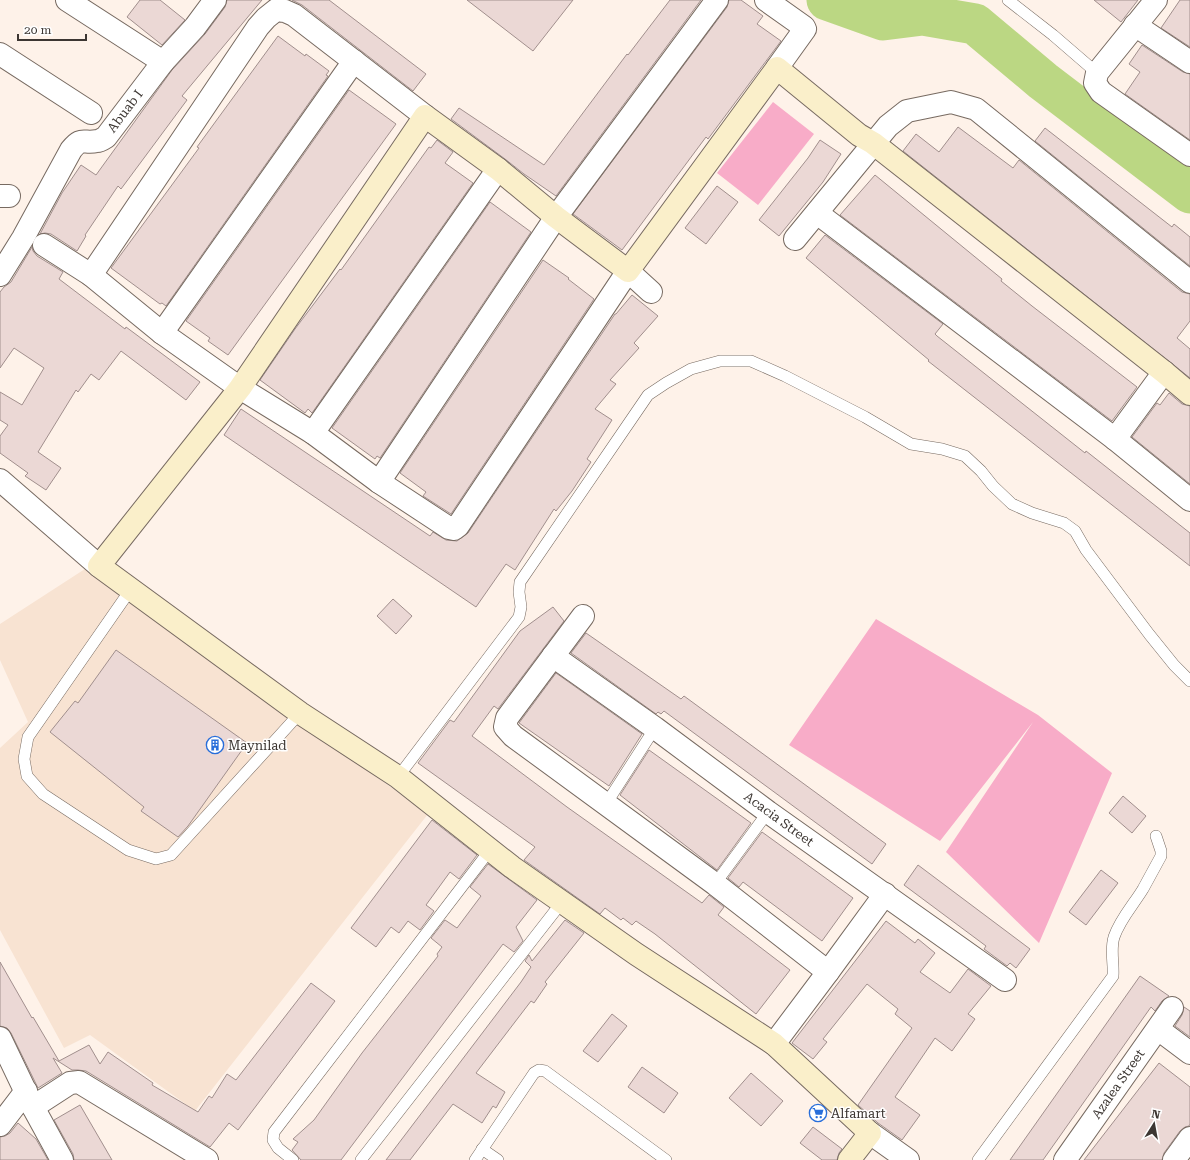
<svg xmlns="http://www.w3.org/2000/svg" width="1190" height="1160" font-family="'Roboto Serif',serif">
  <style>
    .built { fill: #f8e3d2 }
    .green { fill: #f8acc8 }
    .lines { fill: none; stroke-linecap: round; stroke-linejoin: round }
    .river { stroke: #bbd783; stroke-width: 41 }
    .building { fill: #ebd8d5; stroke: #a18f8d }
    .lane-casing { stroke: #776a61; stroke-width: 12 }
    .street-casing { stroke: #776a61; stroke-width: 24 }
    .secondary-casing { stroke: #776a61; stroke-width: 24 }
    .lane { stroke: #fff; stroke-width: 11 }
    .street { stroke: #fff; stroke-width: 22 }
    .secondary { stroke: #faefca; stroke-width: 22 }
    .labels { text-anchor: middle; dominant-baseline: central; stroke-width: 3; stroke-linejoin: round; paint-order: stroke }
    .street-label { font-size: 13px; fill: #3c3632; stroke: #fff }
    .poi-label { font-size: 13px; fill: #3c3632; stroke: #fff; text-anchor: start }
  </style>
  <rect width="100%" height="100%" fill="#fef2e9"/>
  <!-- built -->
  <path class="built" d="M 88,567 L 428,814 L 195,1111 L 90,1035 L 64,1048 L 0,930 L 0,748 L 28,722 L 0,660 L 0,624 Z"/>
  <!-- green -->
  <g class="green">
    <path d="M 773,102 L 814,134 L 758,205 L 717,173 Z"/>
    <path d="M 876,619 L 1038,715 L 1112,773 L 1039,943 L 946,852 L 1033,722 L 940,841 L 789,745 Z"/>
  </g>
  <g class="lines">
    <!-- river -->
    <path class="river" d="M 827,0 L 883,20 L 923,15 L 975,24 L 1043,81 L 1190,193"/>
  </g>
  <!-- building -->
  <g class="building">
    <path d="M 140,0 L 160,0 L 185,20 L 162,45 L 127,17 Z"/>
    <path d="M 227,0 L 262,0 L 182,96 L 187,100 L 121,189 L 118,186 L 85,235 L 86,236 L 77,251 L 51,234 L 45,233 L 40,234 L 62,193 L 81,165 L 96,175 L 172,70 L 205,34 L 225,7 Z"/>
    <path d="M 292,0 L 329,0 L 426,74 L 413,91 L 302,5 Z"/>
    <path d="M 467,0 L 573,0 L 533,51 Z"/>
    <path d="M 670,0 L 701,0 L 556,196 L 524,174 L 505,159 L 451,119 L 459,108 L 544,165 L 627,54 L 628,55 Z"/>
    <path d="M 729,0 L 741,0 L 763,16 L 757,24 L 781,41 L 708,139 L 706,137 L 622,250 L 573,214 L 727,7 Z"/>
    <path d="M 1094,0 L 1138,0 L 1121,22 Z"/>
    <path d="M 1180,0 L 1190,0 L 1190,47 L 1161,28 Z"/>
    <path d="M 278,36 L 305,56 L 306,54 L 329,71 L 326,75 L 328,76 L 166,306 L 162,303 L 160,304 L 111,268 L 199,148 L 197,147 Z"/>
    <path d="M 1142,45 L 1183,72 L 1190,74 L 1190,140 L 1125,94 L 1140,72 L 1129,64 Z"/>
    <path d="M 349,90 L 396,124 L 228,355 L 208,341 L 210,338 L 186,321 Z"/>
    <path d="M 958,127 L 1013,168 L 1019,160 L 1182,292 L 1190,294 L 1190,321 L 1177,338 L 1190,349 L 1190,378 L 903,151 L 916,134 L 939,152 Z"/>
    <path d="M 1045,128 L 1172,227 L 1174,224 L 1190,237 L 1190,266 L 1035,141 Z"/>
    <path d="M 437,140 L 453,152 L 445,163 L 473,183 L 312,413 L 308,409 L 305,413 L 260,380 L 295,329 L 340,269 L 341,270 L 429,147 L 431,148 Z"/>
    <path d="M 820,140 L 841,154 L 823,182 L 779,236 L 759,220 L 808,158 Z"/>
    <path d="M 875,175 L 1002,279 L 1001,281 L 1032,306 L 1137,387 L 1112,421 L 840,215 Z"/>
    <path d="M 717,186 L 738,202 L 706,244 L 685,228 Z"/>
    <path d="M 490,202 L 531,232 L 380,458 L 377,456 L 375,459 L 332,428 Z"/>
    <path d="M 825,235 L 943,324 L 935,334 L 937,336 L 1085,453 L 1086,451 L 1190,533 L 1190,566 L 928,361 L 929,360 L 806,258 Z"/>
    <path d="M 32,247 L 33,251 L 37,256 L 63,272 L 59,279 L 125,329 L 126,327 L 200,382 L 186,400 L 121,351 L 99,380 L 91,374 L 78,392 L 76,390 L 38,452 L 61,468 L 46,490 L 25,476 L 28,473 L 0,453 L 0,436 L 8,425 L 0,420 L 0,392 L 22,405 L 44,368 L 14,348 L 0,368 L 0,292 L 4,287 L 11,282 Z"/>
    <path d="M 543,260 L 569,278 L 568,279 L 594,299 L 451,514 L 423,496 L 426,492 L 400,473 Z"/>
    <path d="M 632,295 L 658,316 L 634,343 L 639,348 L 610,380 L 616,384 L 595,409 L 612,420 L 587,459 L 591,462 L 572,491 L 556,511 L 554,509 L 515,570 L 506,564 L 476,607 L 224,435 L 241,409 L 430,536 L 433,532 L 446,540 L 457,541 L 468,533 L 615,314 L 616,314 Z"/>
    <path d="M 1169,393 L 1182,404 L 1190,406 L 1190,484 L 1132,437 L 1157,403 L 1160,405 Z"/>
    <path d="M 393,599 L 412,616 L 396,634 L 377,616 Z"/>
    <path d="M 553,607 L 564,621 L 498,709 L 494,706 L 472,736 L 567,807 L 702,903 L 709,895 L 724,907 L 718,915 L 790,970 L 756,1014 L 655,934 L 636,921 L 632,925 L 623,918 L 621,920 L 605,908 L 600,914 L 524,860 L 535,847 L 418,763 L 450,720 L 454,722 L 520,631 Z"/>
    <path d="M 586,633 L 681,699 L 684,696 L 886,844 L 872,864 L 664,711 L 661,714 L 658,712 L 656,714 L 571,653 Z"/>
    <path d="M 116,650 L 247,743 L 188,826 L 178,837 L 141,811 L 144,807 L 50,732 L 75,701 L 78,703 Z"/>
    <path d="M 556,673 L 642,734 L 609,786 L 519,723 Z"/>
    <path d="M 649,750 L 751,823 L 717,870 L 620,795 Z"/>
    <path d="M 1123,796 L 1146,816 L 1132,833 L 1109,813 Z"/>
    <path d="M 432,820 L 477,855 L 459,879 L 450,872 L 426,905 L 434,911 L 420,930 L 408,921 L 399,933 L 391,927 L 376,947 L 351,928 Z"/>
    <path d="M 762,832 L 853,898 L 822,941 L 743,882 L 739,887 L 728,878 Z"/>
    <path d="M 488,864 L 537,900 L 516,927 L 523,941 L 514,952 L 503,944 L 341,1160 L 301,1160 L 292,1150 L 298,1142 L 293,1139 L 314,1120 L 362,1053 L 438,956 L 437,954 L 442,947 L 431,938 L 445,920 L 457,928 L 481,896 L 470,887 Z"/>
    <path d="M 918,865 L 1030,949 L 1016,968 L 1010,963 L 1007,966 L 984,949 L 986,946 L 904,885 Z"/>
    <path d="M 1101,870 L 1118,883 L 1086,925 L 1069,912 Z"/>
    <path d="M 565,920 L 584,933 L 545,982 L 547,984 L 534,1003 L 531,1001 L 476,1073 L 505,1092 L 496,1108 L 493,1106 L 482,1123 L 453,1104 L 410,1160 L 386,1160 L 521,982 L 531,967 L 525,961 L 529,955 L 532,961 Z"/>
    <path d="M 886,921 L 915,943 L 918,939 L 935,953 L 920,972 L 950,993 L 968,969 L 991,986 L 968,1014 L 975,1019 L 952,1051 L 935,1038 L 895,1097 L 920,1115 L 902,1140 L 878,1123 L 858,1105 L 912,1028 L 895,1014 L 898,1009 L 867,984 L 823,1039 L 827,1042 L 813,1059 L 792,1043 Z"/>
    <path d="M 0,962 L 32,1018 L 33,1017 L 59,1061 L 89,1045 L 100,1064 L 108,1052 L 153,1083 L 152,1085 L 198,1112 L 209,1096 L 212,1098 L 227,1074 L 236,1080 L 311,983 L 335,1001 L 238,1130 L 229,1123 L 210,1147 L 86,1071 L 78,1070 L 72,1070 L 53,1058 L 62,1073 L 38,1088 L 11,1033 L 7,1028 L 0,1026 Z"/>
    <path d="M 1140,976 L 1169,996 L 1162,1001 L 1155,1011 L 1151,1007 L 1043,1160 L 1010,1160 Z"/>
    <path d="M 1184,1007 L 1190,1011 L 1190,1037 L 1175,1026 L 1182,1015 Z"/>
    <path d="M 612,1014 L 627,1026 L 598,1062 L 583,1051 Z"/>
    <path d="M 1159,1063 L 1190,1087 L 1190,1124 L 1189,1126 L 1185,1127 L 1180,1131 L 1164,1153 L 1162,1160 L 1084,1160 Z"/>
    <path d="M 642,1067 L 678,1093 L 664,1113 L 628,1087 Z"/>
    <path d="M 751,1073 L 783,1101 L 761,1126 L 729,1098 Z"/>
    <path d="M 80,1105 L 112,1160 L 74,1160 L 73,1154 L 54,1120 Z"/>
    <path d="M 18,1123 L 36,1139 L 48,1160 L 0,1160 L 0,1137 L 5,1136 L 10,1133 Z"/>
    <path d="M 813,1127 L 842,1149 L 839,1153 L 837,1160 L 822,1160 L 800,1143 Z"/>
  </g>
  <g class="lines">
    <defs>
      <g id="lane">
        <path d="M 1008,0 L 1053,35 L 1097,73"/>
        <path d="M 131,589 L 28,737 L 24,759 L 27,776 L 43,794 L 128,850 L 156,859 L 171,855 L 300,713"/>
        <path d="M 398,777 L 519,617 L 521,607 L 519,592 L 520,582 L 648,395 L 666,383 L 691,369 L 720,361 L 751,361 L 785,376 L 865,417 L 911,444 L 942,449 L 965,456 L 981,471 L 993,486 L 1012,504 L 1032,513 L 1064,523 L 1075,531 L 1086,550 L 1149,634 L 1174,665 L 1190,681"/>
        <path d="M 606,804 L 655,728"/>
        <path d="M 715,884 L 768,812"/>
        <path d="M 482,1149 L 498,1160"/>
        <path d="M 293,1160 L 278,1148 L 273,1140 L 274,1132 L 490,850"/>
        <path d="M 361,1160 L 562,902"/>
        <path d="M 475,1160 L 534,1073 L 539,1070 L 545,1071 L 666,1160"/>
        <path d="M 978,1160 L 1113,976 C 1114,963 1110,950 1114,937 C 1120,919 1134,904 1143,889 C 1149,878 1155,867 1161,856 L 1161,851 L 1156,836"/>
      </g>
      <g id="street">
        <path d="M 67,0 L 163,62"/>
        <path d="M 766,0 L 804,27 L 805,29 L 777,68"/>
        <path d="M 1156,0 L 1097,73 L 1095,83 L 1101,92 L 1190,155"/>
        <path d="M 1135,25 L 1190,62"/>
        <path d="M 0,54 L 91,113"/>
        <path d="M 0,196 L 9,196"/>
        <path d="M 817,213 L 1115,439 L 1190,500"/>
        <path d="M 795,239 L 888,126 L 907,111 L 951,102 L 976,109 L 1190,282"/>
        <path d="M 44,245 L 91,275 L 162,333 L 240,388 L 313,433 L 379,482 L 449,528 L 454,529 L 458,526 L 628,271 L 651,292"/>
        <path d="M 0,275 L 23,238 L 71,150 C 82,136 83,144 97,141 C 99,141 103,139 106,137 L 163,62 L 195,27 L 215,0"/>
        <path d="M 91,275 L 258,27 L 266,18 L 276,10 L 285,11 L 294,15 L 425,116"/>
        <path d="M 162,333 L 354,61"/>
        <path d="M 313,433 L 498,169"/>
        <path d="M 1115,439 L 1164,372"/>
        <path d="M 0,480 L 99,566"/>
        <path d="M 379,482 L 556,217 L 717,0"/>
        <path d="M 583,616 L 507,718 L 505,727 L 513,736 L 715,884 L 828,972"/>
        <path d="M 553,656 L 655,728 L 768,812 L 1005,980"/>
        <path d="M 1158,1029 L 1190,1053"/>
        <path d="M 0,1038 L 33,1107 L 62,1160"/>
        <path d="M 774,1044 L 828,972 L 885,894"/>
        <path d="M 33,1107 L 70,1083 L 79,1082 L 207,1160"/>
        <path d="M 0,1125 L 26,1091"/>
        <path d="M 870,1133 L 908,1160"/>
        <path d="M 1065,1160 L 1172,1008"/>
        <path d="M 1174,1160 L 1190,1138"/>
      </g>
      <path id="secondary" d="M 849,1160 L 870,1133 L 774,1044 L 636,954 L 512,867 L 398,777 L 300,713 L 99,566 L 240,388 L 425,116 L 498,169 L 556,217 L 628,271 L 777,68 L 859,135 L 873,143 L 1164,372 L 1190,394"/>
    </defs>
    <!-- lane casing -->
    <use href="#lane" class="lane-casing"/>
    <!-- street casing -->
    <use href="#street" class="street-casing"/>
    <!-- secondary casing -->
    <use href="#secondary" class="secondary-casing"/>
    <!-- lane -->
    <use href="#lane" class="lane"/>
    <!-- street -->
    <use href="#street" class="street"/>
    <!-- secondary -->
    <use href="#secondary" class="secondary"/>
  </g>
  <!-- icons -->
  <defs>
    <symbol id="building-ring" viewBox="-11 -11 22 22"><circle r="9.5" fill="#fff" stroke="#286eda" stroke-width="1.5"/><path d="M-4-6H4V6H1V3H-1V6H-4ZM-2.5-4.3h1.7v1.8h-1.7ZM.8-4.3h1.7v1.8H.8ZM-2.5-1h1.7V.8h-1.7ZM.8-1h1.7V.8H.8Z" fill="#286eda"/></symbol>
    <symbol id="supermarket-ring" viewBox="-11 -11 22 22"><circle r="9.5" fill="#fff" stroke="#286eda" stroke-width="1.5"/><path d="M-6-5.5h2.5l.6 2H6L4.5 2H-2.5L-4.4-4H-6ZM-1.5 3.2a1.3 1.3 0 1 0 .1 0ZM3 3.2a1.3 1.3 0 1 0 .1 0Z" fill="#286eda"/></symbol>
  </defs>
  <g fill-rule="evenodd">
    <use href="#building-ring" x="205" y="735" width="20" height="20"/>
    <use href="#supermarket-ring" x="808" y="1103" width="20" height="20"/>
  </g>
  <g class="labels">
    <!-- street labels -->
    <g class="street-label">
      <text transform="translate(125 111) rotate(-53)">Abuab I</text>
      <text transform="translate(779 819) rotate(36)">Acacia Street</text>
      <text transform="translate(1118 1084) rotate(-55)">Azalea Street</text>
    </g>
    <!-- poi labels -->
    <g class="poi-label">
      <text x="228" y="745">Maynilad</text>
      <text x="831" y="1113">Alfamart</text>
    </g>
  </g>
  <!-- north arrow -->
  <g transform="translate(1154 1124) rotate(11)" stroke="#ffffff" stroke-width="3" paint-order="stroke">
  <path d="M0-3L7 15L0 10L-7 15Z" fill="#3c3632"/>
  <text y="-6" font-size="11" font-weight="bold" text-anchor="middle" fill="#3c3632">N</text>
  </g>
  <!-- scale -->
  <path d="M18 34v6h68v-6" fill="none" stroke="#3c3632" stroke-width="2"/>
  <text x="24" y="34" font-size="12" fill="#3c3632" stroke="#ffffff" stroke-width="3" paint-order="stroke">20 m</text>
</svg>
